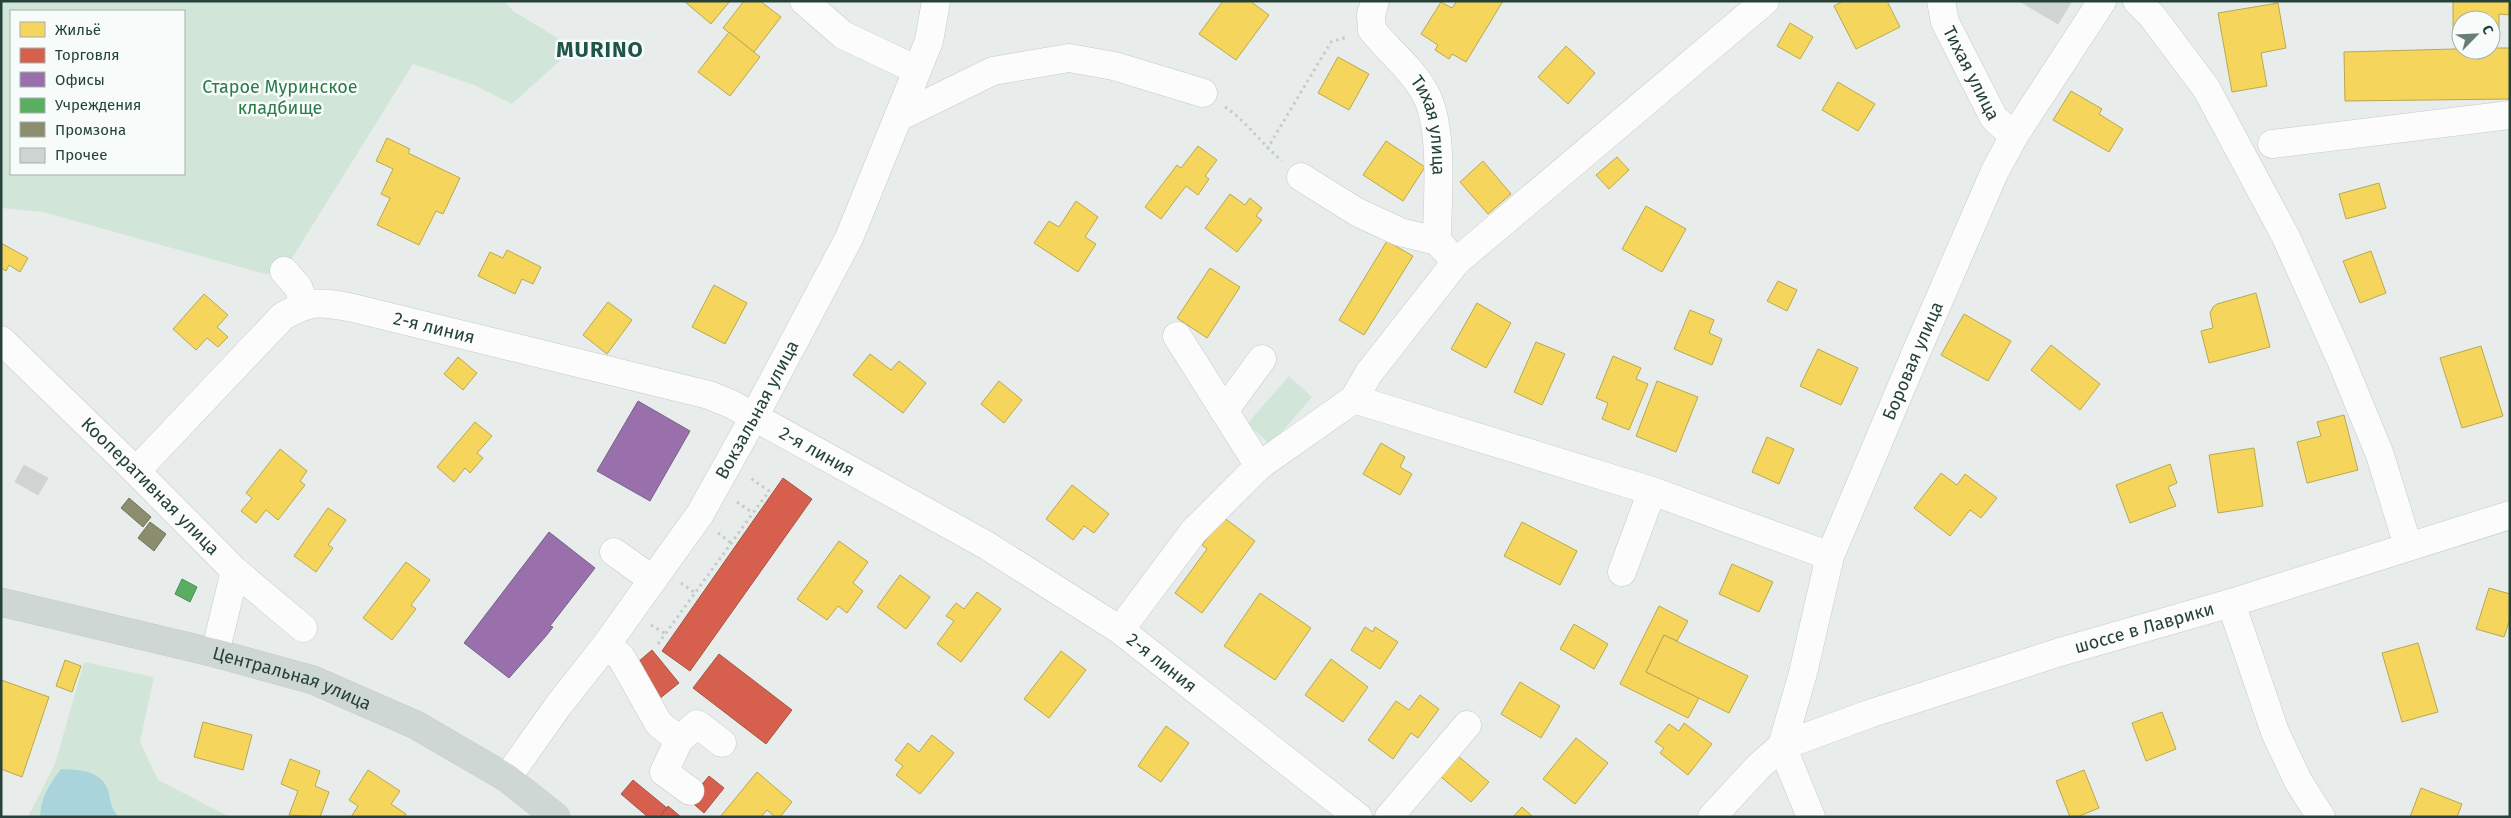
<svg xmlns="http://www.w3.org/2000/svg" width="2511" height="818" font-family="'Fira Sans',sans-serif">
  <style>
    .green { fill: #d1e6d8; fill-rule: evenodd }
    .water { fill: #a9d4db }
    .homes { fill: #f6d55c; stroke: #b7a952 }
    .shops { fill: #d6604d; stroke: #a15747 }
    .offices { fill: #9970ab; stroke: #766289 }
    .public { fill: #5aae61; stroke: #4a8e55 }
    .industry { fill: #8c8c6e; stroke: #6d765e }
    .building { fill: #cfd4d2; stroke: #d1d6d4 }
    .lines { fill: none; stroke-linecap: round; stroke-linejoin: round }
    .minor-casing { stroke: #c5cac8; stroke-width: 29 }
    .major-casing { stroke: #c3ccc9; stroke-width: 29 }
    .path { stroke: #c3ccca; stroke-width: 3; stroke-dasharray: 2.5 4; stroke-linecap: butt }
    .minor { stroke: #fcfcfc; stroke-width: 28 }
    .major { stroke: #cfd7d5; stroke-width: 28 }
    .labels { text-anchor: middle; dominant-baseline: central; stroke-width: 5; stroke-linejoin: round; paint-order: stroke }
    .street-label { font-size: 18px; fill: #24423a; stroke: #f7fbf9 }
    .park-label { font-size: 18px; fill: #2d7a4b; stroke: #f7fbf9 }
    .district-label { font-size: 22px; font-weight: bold; letter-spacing: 1px; fill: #1f5548; stroke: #f7fbf9 }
  </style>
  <rect width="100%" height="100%" fill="#e8edeb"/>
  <!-- green -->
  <g class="green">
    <path d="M 1,1 L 505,1 L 513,11 L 574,48 L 512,104 L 474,85 L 413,64 L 284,271 L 265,274 L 43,212 L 1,208 ZM 11,11 L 184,11 L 184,174 L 11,174 Z"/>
    <path d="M 1289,376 L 1312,397 L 1271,445 L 1247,424 Z"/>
    <path d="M 84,662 L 154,677 L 140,742 L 158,780 L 230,817 L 28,817 L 55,764 Z"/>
  </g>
  <!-- water -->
  <path class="water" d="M 61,769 C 76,770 95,769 105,784 C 112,795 108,807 119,817 L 40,817 C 41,797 49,785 61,769 Z"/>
  <!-- homes -->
  <g class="homes">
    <path d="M 684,1 L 730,1 L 711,24 Z"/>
    <path d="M 744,1 L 760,1 L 781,17 L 754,52 L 723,28 Z"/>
    <path d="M 1223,1 L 1250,1 L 1269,15 L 1236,60 L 1199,34 Z"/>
    <path d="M 1457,1 L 1503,1 L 1466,62 L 1452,54 L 1449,59 L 1435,50 L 1438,45 L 1421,34 L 1441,2 L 1452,8 Z"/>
    <path d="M 1843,1 L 1887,1 L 1900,27 L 1856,49 L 1834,6 Z"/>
    <path d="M 2453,1 L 2510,1 L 2510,15 L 2499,14 L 2499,30 L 2491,30 L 2491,20 L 2461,20 L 2461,30 L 2453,30 Z"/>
    <path d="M 2278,3 L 2286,48 L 2261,53 L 2267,86 L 2232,92 L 2218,13 Z"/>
    <path d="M 1790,23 L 1813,37 L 1800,59 L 1777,46 Z"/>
    <path d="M 729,32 L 760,57 L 730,96 L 698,72 Z"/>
    <path d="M 1566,46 L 1595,73 L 1568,104 L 1538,77 Z"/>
    <path d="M 2491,48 L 2510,48 L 2510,99 L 2345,101 L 2344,52 Z"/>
    <path d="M 1338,57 L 1369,74 L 1349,110 L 1318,93 Z"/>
    <path d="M 1838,82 L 1875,104 L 1858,131 L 1822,110 Z"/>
    <path d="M 2071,91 L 2102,109 L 2099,114 L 2123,129 L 2109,152 L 2053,120 Z"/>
    <path d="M 387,138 L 410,149 L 408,153 L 460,178 L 443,214 L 436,211 L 419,245 L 377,225 L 390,198 L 381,194 L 393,169 L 376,161 Z"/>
    <path d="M 1386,141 L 1425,167 L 1403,201 L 1363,175 Z"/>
    <path d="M 1198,146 L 1217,160 L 1205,176 L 1209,179 L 1198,195 L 1186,186 L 1161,219 L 1145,207 L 1177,165 L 1181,168 Z"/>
    <path d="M 1617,157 L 1629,170 L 1609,189 L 1596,175 Z"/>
    <path d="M 1483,161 L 1511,194 L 1488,214 L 1460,182 Z"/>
    <path d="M 2379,183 L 2386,208 L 2346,219 L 2339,194 Z"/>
    <path d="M 1230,194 L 1245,205 L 1250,198 L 1262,208 L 1256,216 L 1262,220 L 1237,252 L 1205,228 Z"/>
    <path d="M 1076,201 L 1098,217 L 1085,237 L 1096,244 L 1078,272 L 1034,243 L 1049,221 L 1059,227 Z"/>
    <path d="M 1646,206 L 1686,229 L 1662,272 L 1622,249 Z"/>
    <path d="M 1387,241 L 1413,256 L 1364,335 L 1339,320 Z"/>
    <path d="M 1,243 L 28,258 L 20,272 L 9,265 L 6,271 L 1,268 Z"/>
    <path d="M 507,250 L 541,267 L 533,284 L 522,279 L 515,294 L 478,276 L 490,252 L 503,258 Z"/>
    <path d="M 2371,251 L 2386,293 L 2360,303 L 2343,261 Z"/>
    <path d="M 1210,268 L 1240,287 L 1207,338 L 1177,318 Z"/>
    <path d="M 1778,281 L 1797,290 L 1787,311 L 1767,301 Z"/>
    <path d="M 714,285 L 747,303 L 725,344 L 692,327 Z"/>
    <path d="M 2256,293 L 2270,347 L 2209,363 L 2201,331 L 2213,328 L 2210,313 L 2213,307 L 2217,304 Z"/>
    <path d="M 204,294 L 228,315 L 217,327 L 228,337 L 218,347 L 207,338 L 196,350 L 173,329 Z"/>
    <path d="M 608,302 L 632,320 L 607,354 L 583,335 Z"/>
    <path d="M 1477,303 L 1511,323 L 1486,368 L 1451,349 Z"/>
    <path d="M 1690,310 L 1714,320 L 1709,333 L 1722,339 L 1712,365 L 1674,349 Z"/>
    <path d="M 1964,314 L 2011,341 L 1988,381 L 1941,355 Z"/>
    <path d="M 1536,342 L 1565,354 L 1542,405 L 1514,392 Z"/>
    <path d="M 2051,345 L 2100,384 L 2080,410 L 2031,370 Z"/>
    <path d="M 2481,346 L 2503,416 L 2462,428 L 2440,358 Z"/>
    <path d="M 1818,349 L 1858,368 L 1841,405 L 1800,386 Z"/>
    <path d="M 870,354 L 891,370 L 899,361 L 926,383 L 903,413 L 853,375 Z"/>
    <path d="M 1613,356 L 1641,368 L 1636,379 L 1648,384 L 1629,430 L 1602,419 L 1608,403 L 1596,398 Z"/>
    <path d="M 458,357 L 477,373 L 463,390 L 444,374 Z"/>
    <path d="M 999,381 L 1022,400 L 1004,423 L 981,404 Z"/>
    <path d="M 1657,381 L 1698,397 L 1676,452 L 1636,436 Z"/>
    <path d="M 2344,415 L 2358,470 L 2307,483 L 2297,442 L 2321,436 L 2317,422 Z"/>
    <path d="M 475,422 L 492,436 L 477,453 L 483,458 L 470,473 L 465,468 L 454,482 L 437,467 Z"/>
    <path d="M 1767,437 L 1794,449 L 1779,484 L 1752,472 Z"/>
    <path d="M 1381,443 L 1405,457 L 1400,467 L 1412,474 L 1400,495 L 1363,474 Z"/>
    <path d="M 2254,448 L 2263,506 L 2218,513 L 2209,455 Z"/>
    <path d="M 280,449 L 307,471 L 300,481 L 305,485 L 278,520 L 266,510 L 256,523 L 241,511 L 252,498 L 246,493 Z"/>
    <path d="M 2170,464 L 2177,483 L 2168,487 L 2176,506 L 2130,523 L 2116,485 Z"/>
    <path d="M 1941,473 L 1957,485 L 1965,474 L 1997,498 L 1981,518 L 1970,510 L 1950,536 L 1914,508 Z"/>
    <path d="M 1072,485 L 1109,514 L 1094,533 L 1084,526 L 1073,540 L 1046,519 Z"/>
    <path d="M 328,508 L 346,520 L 328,545 L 333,548 L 316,572 L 294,556 Z"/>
    <path d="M 1223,517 L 1255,541 L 1202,613 L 1175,593 L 1207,549 L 1202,545 Z"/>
    <path d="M 1522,522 L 1577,551 L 1560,585 L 1504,556 Z"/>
    <path d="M 839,541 L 868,562 L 853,583 L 863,591 L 847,613 L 838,606 L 827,620 L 797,599 Z"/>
    <path d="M 406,562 L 430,580 L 411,605 L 416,609 L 392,640 L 363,618 Z"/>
    <path d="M 1732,564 L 1773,582 L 1759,612 L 1719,594 Z"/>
    <path d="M 900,575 L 930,597 L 906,629 L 877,607 Z"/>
    <path d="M 2489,588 L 2510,594 L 2510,619 L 2504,637 L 2476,629 Z"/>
    <path d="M 977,592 L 1001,609 L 961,662 L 937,644 L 954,621 L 946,616 L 956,603 L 964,609 Z"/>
    <path d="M 1260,593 L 1311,628 L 1275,680 L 1224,646 Z"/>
    <path d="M 1659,606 L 1688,621 L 1677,641 L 1664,635 L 1646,672 L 1699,698 L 1688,718 L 1620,684 Z"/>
    <path d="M 1574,624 L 1608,644 L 1594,669 L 1560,649 Z"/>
    <path d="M 1365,627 L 1373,632 L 1375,627 L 1398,642 L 1380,669 L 1351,650 Z"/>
    <path d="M 1664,635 L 1748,676 L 1729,713 L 1646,672 Z"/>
    <path d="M 2418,643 L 2438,712 L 2402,722 L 2382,653 Z"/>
    <path d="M 1061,651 L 1086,670 L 1049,718 L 1024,699 Z"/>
    <path d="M 1331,659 L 1368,687 L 1343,722 L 1305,695 Z"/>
    <path d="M 65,660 L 81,666 L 72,692 L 56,686 Z"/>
    <path d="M 1,680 L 49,697 L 22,777 L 1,769 Z"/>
    <path d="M 1520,682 L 1560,706 L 1541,738 L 1501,714 Z"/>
    <path d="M 1420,695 L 1439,709 L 1418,738 L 1411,733 L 1393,759 L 1368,740 L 1396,701 L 1409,710 Z"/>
    <path d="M 2162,712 L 2176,749 L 2146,761 L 2132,723 Z"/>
    <path d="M 203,722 L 252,735 L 243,770 L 194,757 Z"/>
    <path d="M 1684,723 L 1712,744 L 1688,775 L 1660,753 L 1664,748 L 1655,742 L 1669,724 L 1679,731 Z"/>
    <path d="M 1166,726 L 1189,743 L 1161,782 L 1138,766 Z"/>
    <path d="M 932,735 L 954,753 L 920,794 L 896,775 L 903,766 L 895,760 L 908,743 L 919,752 Z"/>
    <path d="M 1576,738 L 1608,763 L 1575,804 L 1543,779 Z"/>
    <path d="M 1458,756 L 1489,782 L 1471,802 L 1441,777 Z"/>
    <path d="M 290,759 L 320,771 L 315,786 L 329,792 L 320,817 L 289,815 L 298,791 L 281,784 Z"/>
    <path d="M 368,770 L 400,791 L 391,804 L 406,814 L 404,817 L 351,817 L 358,806 L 349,800 Z"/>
    <path d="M 2084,770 L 2099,808 L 2077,817 L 2070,817 L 2056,781 Z"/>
    <path d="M 757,772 L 792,802 L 780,817 L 775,817 L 767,810 L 761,817 L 720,817 Z"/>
    <path d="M 2421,788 L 2462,804 L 2457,817 L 2410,817 Z"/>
    <path d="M 1522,807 L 1533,817 L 1513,817 Z"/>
  </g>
  <!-- shops -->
  <g class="shops">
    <path d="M 783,478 L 812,499 L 690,671 L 662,651 Z"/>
    <path d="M 652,650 L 679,683 L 659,699 L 638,662 Z"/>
    <path d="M 719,654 L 792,710 L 766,744 L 693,688 Z"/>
    <path d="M 709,776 L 724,788 L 704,813 L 689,800 Z"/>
    <path d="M 633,780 L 667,808 L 660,817 L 648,817 L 621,794 Z"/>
    <path d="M 668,806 L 681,817 L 660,817 Z"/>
  </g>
  <!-- offices -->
  <g class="offices">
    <path d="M 638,401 L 690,431 L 650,501 L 597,471 Z"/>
    <path d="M 549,532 L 595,568 L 550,626 L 553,627 L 546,636 L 509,678 L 464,643 Z"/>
  </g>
  <!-- public -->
  <path class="public" d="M 182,579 L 197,587 L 190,602 L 175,594 Z"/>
  <!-- industry -->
  <g class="industry">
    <path d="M 129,498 L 151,517 L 143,527 L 121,508 Z"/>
    <path d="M 150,522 L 166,534 L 154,551 L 138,538 Z"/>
  </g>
  <!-- building -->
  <g class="building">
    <path d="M 2019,1 L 2072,1 L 2058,24 Z"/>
    <path d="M 24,465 L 48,478 L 38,495 L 15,482 Z"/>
  </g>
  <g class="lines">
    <defs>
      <g id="minor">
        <path d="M 804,1 L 843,35 L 917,70"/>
        <path id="s1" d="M 1375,1 L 1371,15 L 1372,30 C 1389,51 1410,67 1424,91 C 1445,126 1437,200 1437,241 L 1456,262"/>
        <path id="s2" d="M 1941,1 L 1945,22 L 1994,118 L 2014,136"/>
        <path d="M 2137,1 L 2152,16 L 2206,88 L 2286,237 L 2341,360 L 2380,455 L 2408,546"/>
        <path d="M 899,117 L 993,71 L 1069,58 L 1114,66 L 1203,93"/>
        <path d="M 2272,144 L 2510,115"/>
        <path d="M 1301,177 L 1357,212 L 1400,232 L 1437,241"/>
        <path d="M 284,271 L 298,287 L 305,304"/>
        <path d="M 1177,336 L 1259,466"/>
        <path id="s3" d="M 1,340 L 136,471 L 235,571 L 303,628"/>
        <path d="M 1354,399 L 1652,491 L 1830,556"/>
        <path d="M 1224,411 L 1262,359"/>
        <path id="s4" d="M 136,471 L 283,316 C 312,300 318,302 349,307 L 709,395 L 731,404 L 986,545 L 1120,630 L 1358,817"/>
        <path d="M 614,552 L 653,580"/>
        <path d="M 1622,572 L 1652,491"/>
        <path d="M 2231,603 L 2275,732 L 2298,781 L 2321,817"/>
        <path d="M 1120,630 L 1194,531 L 1259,466 L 1354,399 L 1369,373 L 1456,262 L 1765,1"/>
        <path d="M 606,645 L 621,657 L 659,724 L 679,740 L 697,724 L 722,743"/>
        <path d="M 215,653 L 235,571"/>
        <path d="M 679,740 L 664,772 L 690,791"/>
        <path id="s5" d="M 1782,746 L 1803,673 L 1830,556 L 1915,355 L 1995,171 L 2014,136 L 2102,1"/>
        <path d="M 1782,746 L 1811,817"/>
        <path id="s6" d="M 507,778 L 558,706 L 606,645 L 700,514 L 754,417 L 849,238 L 929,41 L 936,1"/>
        <path d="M 1389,817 L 1467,725"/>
        <path id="s7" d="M 1712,817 L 1759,766 L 1782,746 L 1869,714 L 2060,652 L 2231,603 L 2510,515"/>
      </g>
      <g id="major">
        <path id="s8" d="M 1,602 L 215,653 L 313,680 L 416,725 L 507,778 L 556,817"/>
      </g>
    </defs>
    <!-- minor casing -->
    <use href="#minor" class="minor-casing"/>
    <!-- major casing -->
    <use href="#major" class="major-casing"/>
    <!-- path -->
    <g class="path">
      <path d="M 1225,107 C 1248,123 1261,143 1282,161"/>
      <path d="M 1267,149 L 1331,42 L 1347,37"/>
      <path d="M 737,502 L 753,513"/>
      <path d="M 718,533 L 731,543"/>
      <path d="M 681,583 L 695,593"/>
      <path d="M 651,625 L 666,634"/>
      <path d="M 658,644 L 769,491 L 749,477"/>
    </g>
    <!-- minor -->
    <use href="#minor" class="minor"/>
    <!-- major -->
    <use href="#major" class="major"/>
  </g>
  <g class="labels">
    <!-- street labels -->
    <g class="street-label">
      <text stroke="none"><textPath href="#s2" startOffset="79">Тихая улица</textPath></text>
      <text stroke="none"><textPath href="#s1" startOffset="145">Тихая улица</textPath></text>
      <text stroke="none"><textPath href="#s4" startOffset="370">2-я линия</textPath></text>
      <text stroke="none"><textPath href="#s5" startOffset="408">Боровая улица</textPath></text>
      <text stroke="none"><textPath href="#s6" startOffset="446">Вокзальная улица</textPath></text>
      <text stroke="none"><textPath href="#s4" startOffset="775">2-я линия</textPath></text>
      <text stroke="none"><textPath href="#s3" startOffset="209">Кооперативная улица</textPath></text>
      <text stroke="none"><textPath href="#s7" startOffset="481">шоссе в Лаврики</textPath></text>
      <text stroke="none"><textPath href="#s4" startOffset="1180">2-я линия</textPath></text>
      <text stroke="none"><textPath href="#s8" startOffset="301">Центральная улица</textPath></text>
    </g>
    <!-- park labels -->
    <g class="park-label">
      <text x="280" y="87">Старое Муринское<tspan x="280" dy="21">кладбище</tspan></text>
    </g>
    <!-- district labels -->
    <g class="district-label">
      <text x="600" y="49">MURINO</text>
    </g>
  </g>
  <!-- border -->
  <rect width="2511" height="818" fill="none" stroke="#24423a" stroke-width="5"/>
  <!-- legend -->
  <rect x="10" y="10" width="175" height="165" fill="#f7fbf9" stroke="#a3b1ad"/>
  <rect x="20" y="22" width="25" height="15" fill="#f6d55c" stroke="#a3b1ad"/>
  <text x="55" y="35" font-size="15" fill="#24423a">Жильё</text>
  <rect x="20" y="48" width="25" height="15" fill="#d6604d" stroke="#a3b1ad"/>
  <text x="55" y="60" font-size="15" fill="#24423a">Торговля</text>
  <rect x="20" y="72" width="25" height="15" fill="#9970ab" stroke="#a3b1ad"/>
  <text x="55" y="85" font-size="15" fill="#24423a">Офисы</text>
  <rect x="20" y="98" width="25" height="15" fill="#5aae61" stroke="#a3b1ad"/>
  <text x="55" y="110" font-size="15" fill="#24423a">Учреждения</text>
  <rect x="20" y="122" width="25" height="15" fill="#8c8c6e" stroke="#a3b1ad"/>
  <text x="55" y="135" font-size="15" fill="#24423a">Промзона</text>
  <rect x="20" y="148" width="25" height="15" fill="#cfd4d2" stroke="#a3b1ad"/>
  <text x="55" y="160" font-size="15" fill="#24423a">Прочее</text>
  <!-- north arrow -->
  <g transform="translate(2476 35) rotate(66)"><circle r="24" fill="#f7fbf9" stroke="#a3b1ad"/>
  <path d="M0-4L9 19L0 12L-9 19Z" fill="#697e78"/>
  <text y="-8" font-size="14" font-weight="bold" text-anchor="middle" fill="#24423a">С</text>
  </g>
</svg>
